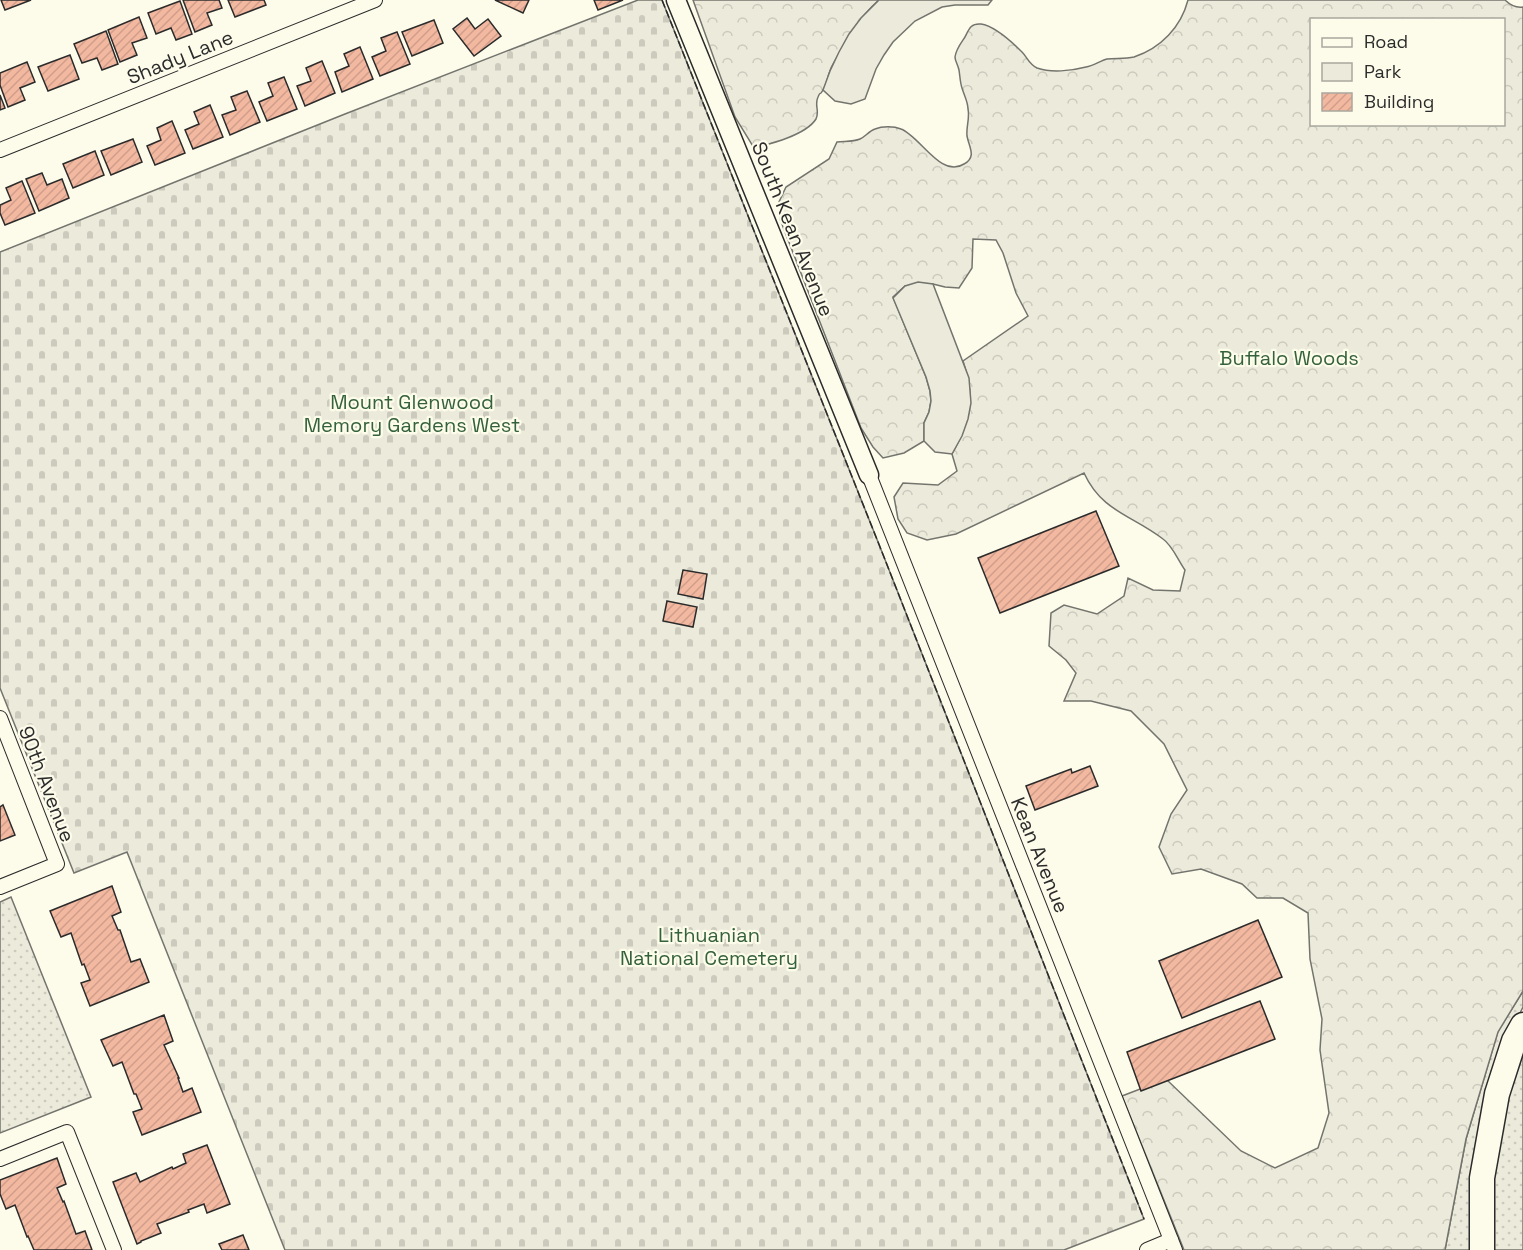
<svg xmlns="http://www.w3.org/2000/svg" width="1523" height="1250" font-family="'Space Grotesk',sans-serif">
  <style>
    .green { fill: url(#green-dots); stroke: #74746e; stroke-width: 1.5 }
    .forest { fill: url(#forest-crowns); stroke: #74746e; stroke-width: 1.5; fill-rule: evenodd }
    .cemetery { fill: url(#cemetery-stones); stroke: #74746e; stroke-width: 1.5 }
    .parking { fill: #eceadb; stroke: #74746e; stroke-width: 1.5 }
    .building { fill: url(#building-hatch); stroke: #2b2b2b; stroke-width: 1.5 }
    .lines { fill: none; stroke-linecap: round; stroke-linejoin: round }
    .street-casing { stroke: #2b2b2b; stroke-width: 16 }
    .secondary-casing { stroke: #2b2b2b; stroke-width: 21 }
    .highway-casing { stroke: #2b2b2b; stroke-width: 27 }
    .street { stroke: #fdfbea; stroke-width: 14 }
    .secondary { stroke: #fdfbea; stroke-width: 18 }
    .highway { stroke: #fdfbea; stroke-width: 24 }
    .fence { stroke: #2b2b2b; stroke-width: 1.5; stroke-dasharray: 8 3; stroke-linecap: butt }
    .labels { text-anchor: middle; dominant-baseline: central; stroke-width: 4.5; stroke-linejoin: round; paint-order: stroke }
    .street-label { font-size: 20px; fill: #2b2b2b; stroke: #fdfbea }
    .park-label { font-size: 20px; fill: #34623c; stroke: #fdfbea }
  </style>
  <defs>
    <pattern id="green-dots" width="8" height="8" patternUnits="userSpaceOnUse" patternTransform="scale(1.5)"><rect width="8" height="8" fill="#ecebdb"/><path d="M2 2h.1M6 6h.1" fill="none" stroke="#cbcabc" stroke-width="1.8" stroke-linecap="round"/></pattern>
    <pattern id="forest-crowns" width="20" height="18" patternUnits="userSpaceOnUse" patternTransform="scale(1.5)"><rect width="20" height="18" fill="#ecebdb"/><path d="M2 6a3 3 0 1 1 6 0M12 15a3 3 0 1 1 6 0" fill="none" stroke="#cbcabc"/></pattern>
    <pattern id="cemetery-stones" width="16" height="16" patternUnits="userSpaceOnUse" patternTransform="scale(1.5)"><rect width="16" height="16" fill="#ecebdb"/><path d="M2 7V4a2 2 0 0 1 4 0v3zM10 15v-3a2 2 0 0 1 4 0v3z" fill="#cbcabc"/></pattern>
    <pattern id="building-hatch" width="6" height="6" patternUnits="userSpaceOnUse" patternTransform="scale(1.5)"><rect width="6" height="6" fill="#f2b8a0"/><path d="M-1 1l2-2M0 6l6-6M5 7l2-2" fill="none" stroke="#d09e8a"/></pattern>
  </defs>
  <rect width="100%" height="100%" fill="#fdfbea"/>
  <!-- green -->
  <g class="green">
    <path d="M 11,897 L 91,1097 L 0,1133 L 0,902 Z"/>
    <path d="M 1523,991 L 1523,1007 L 1506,1041 L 1475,1250 L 1445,1250 L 1466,1139 L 1498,1031 Z"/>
    <path d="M 1523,1043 L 1523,1250 L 1488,1250 L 1491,1160 Z"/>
  </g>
  <!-- forest -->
  <g class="forest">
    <path d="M 693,0 L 879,0 C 858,18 844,44 831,68 C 828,75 827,84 823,90 C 819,97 821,90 818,97 C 814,105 820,111 816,119 C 806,135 770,144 754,148 L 735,117 Z"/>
    <path d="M 1188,0 L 1505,0 C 1510,5 1516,8 1523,7 L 1523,991 L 1498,1032 L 1466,1139 L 1445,1250 L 1184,1250 L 1122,1096 L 1166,1079 L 1241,1151 L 1275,1168 L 1318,1148 L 1329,1113 L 1320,1050 L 1322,1019 L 1310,959 L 1308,913 L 1283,898 L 1257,898 L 1242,884 L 1201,869 L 1172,874 L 1159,847 L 1171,814 L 1187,790 L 1164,744 L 1131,711 L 1091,701 L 1064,701 L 1076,673 L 1066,660 L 1049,646 L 1051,613 L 1064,605 L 1097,614 L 1124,596 L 1128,578 L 1153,590 L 1180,591 L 1185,570 C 1178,560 1172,545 1163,539 C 1132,515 1102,512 1084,473 L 956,534 L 927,540 L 907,533 L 898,519 L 894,497 L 903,483 L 938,485 L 957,471 L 952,454 C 971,419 976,399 963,361 L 1028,316 L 1016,293 L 1003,253 L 996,240 L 973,239 L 972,268 L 959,288 L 945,287 L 933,284 L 905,286 L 893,297 L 926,377 L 930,391 L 931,401 L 929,412 L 924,423 L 924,441 L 904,453 L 883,458 L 873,447 L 861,428 L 780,219 L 779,202 L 786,187 L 829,159 L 837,142 C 844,141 853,142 860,139 C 865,137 869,131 875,129 C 882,126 894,126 901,129 C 920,136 941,179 964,164 C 977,157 969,147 967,136 C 966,127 970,118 968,109 C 968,102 964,95 962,88 C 960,82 960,76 959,70 C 958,65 955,61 955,57 C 956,49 961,43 965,37 C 969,29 971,23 981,24 C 994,26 1012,42 1022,52 C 1027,57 1029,64 1037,68 C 1051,73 1071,71 1086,67 C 1093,66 1100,61 1107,59 C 1116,58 1125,59 1134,57 C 1161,48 1181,27 1188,0 ZM 1312,20 L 1504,20 L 1504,124 L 1312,124 Z"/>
  </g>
  <!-- cemetery -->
  <path class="cemetery" d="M 638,0 L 662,0 L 882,552 L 1144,1219 L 1064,1250 L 285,1250 L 127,852 L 74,873 L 0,688 L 0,252 L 345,114 Z"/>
  <!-- parking -->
  <g class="parking">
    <path d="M 879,0 L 992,0 L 988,5 L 955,5 L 942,7 L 915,21 L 893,42 L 884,55 L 876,69 L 865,99 L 851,104 L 835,101 L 823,90 L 830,71 L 839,52 L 849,34 L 861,18 Z"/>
    <path d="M 918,282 L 933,284 L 969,378 L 971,403 L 968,419 L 962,436 L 952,454 L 935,452 L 924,441 L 924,423 L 929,412 L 931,401 L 930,391 L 926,377 L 893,298 L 905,286 Z"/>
  </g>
  <!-- building -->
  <g class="building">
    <path d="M 1,0 L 31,0 L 5,10 Z"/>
    <path d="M 183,0 L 219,0 L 222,8 L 207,13 L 212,25 L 195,32 Z"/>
    <path d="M 228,0 L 264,0 L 266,5 L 235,17 Z"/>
    <path d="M 495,0 L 529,0 L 523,13 Z"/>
    <path d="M 594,0 L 623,0 L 598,10 Z"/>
    <path d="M 180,1 L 192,34 L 176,40 L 171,28 L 156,34 L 148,13 Z"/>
    <path d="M 139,17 L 147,38 L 132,43 L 137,55 L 120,62 L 108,30 Z"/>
    <path d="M 467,18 L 475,29 L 488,19 L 501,36 L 474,56 L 453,29 Z"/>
    <path d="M 434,20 L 443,43 L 412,56 L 402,32 Z"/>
    <path d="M 106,31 L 118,64 L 102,70 L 97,58 L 82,63 L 74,44 Z"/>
    <path d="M 397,32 L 410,64 L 380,76 L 372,57 L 386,51 L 381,38 Z"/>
    <path d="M 360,47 L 373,79 L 342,92 L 335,72 L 349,66 L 344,54 Z"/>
    <path d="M 70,55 L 79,79 L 48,91 L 38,67 Z"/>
    <path d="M 322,61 L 335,93 L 305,106 L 297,86 L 311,81 L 306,68 Z"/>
    <path d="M 27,62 L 35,82 L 20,88 L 25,100 L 8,107 L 0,85 L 0,73 Z"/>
    <path d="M 284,77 L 297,109 L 267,121 L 259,102 L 273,96 L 268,83 Z"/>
    <path d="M 247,91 L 260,122 L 230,135 L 222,115 L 236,110 L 231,97 Z"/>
    <path d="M 0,95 L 5,108 L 0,110 Z"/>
    <path d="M 210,105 L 223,137 L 193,149 L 185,130 L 199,124 L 194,112 Z"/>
    <path d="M 172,121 L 185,153 L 155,165 L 147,146 L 161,140 L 157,128 Z"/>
    <path d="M 133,139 L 142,162 L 111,175 L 101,151 Z"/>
    <path d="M 95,151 L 104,175 L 73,188 L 63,164 Z"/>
    <path d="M 42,173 L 47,185 L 62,179 L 69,198 L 39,211 L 26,179 Z"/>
    <path d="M 22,181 L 35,213 L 5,225 L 0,213 L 0,205 L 11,200 L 6,188 Z"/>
    <path d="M 1096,511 L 1119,566 L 1000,613 L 978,558 Z"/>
    <path d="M 683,570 L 707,574 L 703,599 L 678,594 Z"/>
    <path d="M 667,601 L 697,607 L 693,627 L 663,621 Z"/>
    <path d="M 1090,766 L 1098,786 L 1035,810 L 1026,786 L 1071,769 L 1072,773 Z"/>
    <path d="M 3,805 L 15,835 L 0,841 L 0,807 Z"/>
    <path d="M 112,886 L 121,912 L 112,916 L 118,930 L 120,930 L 131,962 L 140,959 L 149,982 L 90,1006 L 81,983 L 90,980 L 84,964 L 82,965 L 71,933 L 61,937 L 50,911 Z"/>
    <path d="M 1258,920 L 1282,977 L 1182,1018 L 1159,961 Z"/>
    <path d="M 1260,1001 L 1275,1039 L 1141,1091 L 1127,1052 Z"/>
    <path d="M 164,1015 L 173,1041 L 164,1045 L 179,1078 L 178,1078 L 183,1092 L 192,1088 L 201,1112 L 142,1135 L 133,1112 L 142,1109 L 136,1094 L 134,1094 L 122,1062 L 113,1066 L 101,1040 Z"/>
    <path d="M 207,1145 L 230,1204 L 207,1213 L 204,1204 L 188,1210 L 189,1212 L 157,1224 L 161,1233 L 141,1241 L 141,1242 L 137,1244 L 113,1182 L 136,1173 L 140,1182 L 172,1167 L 173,1169 L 186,1163 L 183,1154 Z"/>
    <path d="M 57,1158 L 66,1184 L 57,1188 L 63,1202 L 64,1201 L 76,1234 L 85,1231 L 92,1250 L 34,1250 L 28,1236 L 27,1237 L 15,1205 L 6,1209 L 0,1194 L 0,1180 Z"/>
    <path d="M 243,1235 L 249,1250 L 222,1250 L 219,1244 Z"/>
  </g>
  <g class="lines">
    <defs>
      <g id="street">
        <path d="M 0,150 L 375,0"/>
        <path d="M 869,475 L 1175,1250"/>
        <path d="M 0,718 L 57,864 L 0,887"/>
        <path d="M 0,1159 L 67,1132 L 114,1250"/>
        <path d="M 1147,1250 L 1171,1240"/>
      </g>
      <path id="secondary" d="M 676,0 L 869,475"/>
      <path id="highway" d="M 1482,1250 L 1482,1178 L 1497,1094 L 1514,1041 L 1523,1025"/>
    </defs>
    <!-- street casing -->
    <use href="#street" class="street-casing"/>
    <!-- secondary casing -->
    <use href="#secondary" class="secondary-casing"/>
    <!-- highway casing -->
    <use href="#highway" class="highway-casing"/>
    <!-- street -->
    <use href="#street" class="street"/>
    <!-- secondary -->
    <use href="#secondary" class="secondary"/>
    <!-- highway -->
    <use href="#highway" class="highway"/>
    <!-- fence -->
    <path class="fence" d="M 662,0 L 882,552 L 1144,1219"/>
  </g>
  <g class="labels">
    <!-- street labels -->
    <g class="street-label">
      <text transform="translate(180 57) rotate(-22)">Shady Lane</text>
      <text transform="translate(793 229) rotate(68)">South Kean Avenue</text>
      <text transform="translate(47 784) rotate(69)">90th Avenue</text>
      <text transform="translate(1040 855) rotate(68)">Kean Avenue</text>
    </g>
    <!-- park labels -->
    <g class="park-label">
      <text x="1289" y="358">Buffalo Woods</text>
      <text x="412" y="402">Mount Glenwood<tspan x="412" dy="23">Memory Gardens West</tspan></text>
      <text x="709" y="935">Lithuanian<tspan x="709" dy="23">National Cemetery</tspan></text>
    </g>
  </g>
  <!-- legend -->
  <rect x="1310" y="18" width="195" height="108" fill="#fdfbea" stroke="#a9a89e" stroke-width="1.5"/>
  <rect x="1322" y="38" width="30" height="9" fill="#fdfbea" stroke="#a9a89e" stroke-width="1.5"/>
  <text x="1364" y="48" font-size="18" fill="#2b2b2b">Road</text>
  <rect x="1322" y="63" width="30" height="18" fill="#ecebdb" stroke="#a9a89e" stroke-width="1.5"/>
  <text x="1364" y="78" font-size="18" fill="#2b2b2b">Park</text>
  <rect x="1322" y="93" width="30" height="18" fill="url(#building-hatch)" stroke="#a9a89e" stroke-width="1.5"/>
  <text x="1364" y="108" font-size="18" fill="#2b2b2b">Building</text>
</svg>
